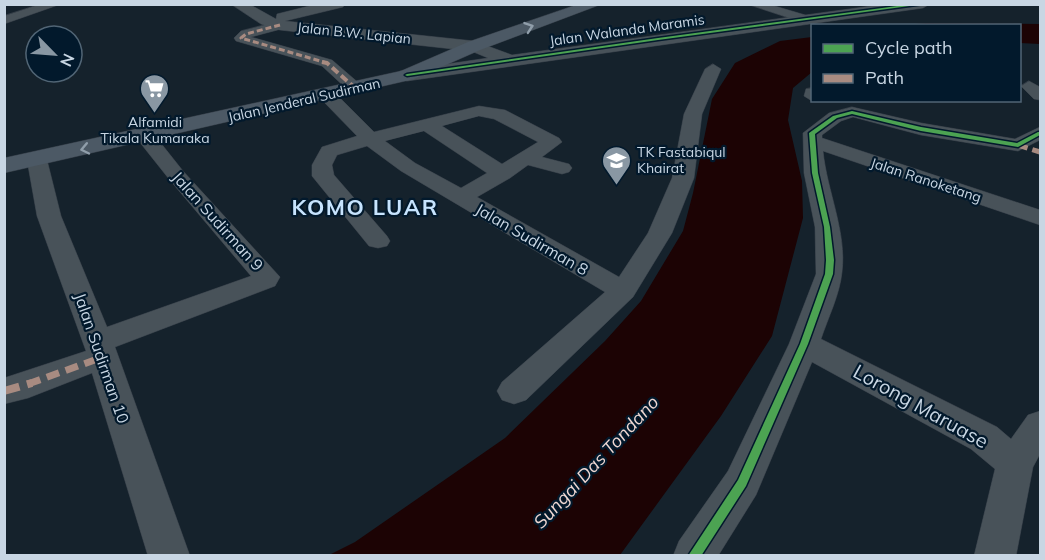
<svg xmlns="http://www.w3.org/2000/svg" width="1045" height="560" font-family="Mulish,sans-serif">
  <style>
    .water { fill: #1c0304 }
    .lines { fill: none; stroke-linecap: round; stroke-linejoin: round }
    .street-casing { stroke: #333c46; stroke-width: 1 }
    .secondary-casing { stroke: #333c46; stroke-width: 1 }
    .highway-casing { stroke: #333c46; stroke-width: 1 }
    .street { fill: #485259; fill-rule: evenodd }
    .secondary { fill: #485259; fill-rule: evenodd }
    .highway { fill: #4c5965; fill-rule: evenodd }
    .quiet-far4 { stroke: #a88b81; stroke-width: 3; stroke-dasharray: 6 3; stroke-linecap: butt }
    .quiet-far3 { stroke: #a88b81; stroke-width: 4; stroke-dasharray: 8 4; stroke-linecap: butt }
    .quiet-far2 { stroke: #a88b81; stroke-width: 5; stroke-dasharray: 10 5; stroke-linecap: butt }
    .quiet-far1 { stroke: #a88b81; stroke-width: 7; stroke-dasharray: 13 7; stroke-linecap: butt }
    .quiet { stroke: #a88b81; stroke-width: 8; stroke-dasharray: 16 8; stroke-linecap: butt }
    .cycleway-casing { stroke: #02192c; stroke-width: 3 }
    .cycleway { fill: #4ca352; fill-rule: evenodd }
    .oneway { stroke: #909eaa }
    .labels { text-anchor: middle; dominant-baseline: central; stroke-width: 4.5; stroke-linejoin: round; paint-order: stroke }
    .far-street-label { font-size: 14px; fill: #c8d6e3; stroke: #02192c }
    .far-poi-label { font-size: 14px; fill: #c8d6e3; stroke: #02192c }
    .street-label { font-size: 16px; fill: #c8d6e3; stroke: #02192c }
    .water-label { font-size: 18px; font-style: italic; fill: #f0d8d3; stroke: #02192c }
    .near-street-label { font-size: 20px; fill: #c8d6e3; stroke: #02192c }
    .district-label { font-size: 22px; font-weight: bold; letter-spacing: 1.5px; fill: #c7e4fe; stroke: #02192c }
  </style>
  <rect width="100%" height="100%" fill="#15222c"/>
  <!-- water -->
  <g class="water">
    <path d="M 926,23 L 1040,24 L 1040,44 L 1020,43 L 1020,26 L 904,25 Z"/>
    <path d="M 812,37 L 812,72 L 793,88 L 788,120 L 802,181 L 803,218 L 772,336 L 721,416 L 620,555 L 329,555 L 355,542 L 505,438 L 605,341 L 641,301 L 683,231 L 693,193 L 712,99 L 735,63 L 780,41 Z"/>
  </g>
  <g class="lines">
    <defs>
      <g id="street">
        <path d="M 41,4 L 61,4 L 4,24 L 4,16 Z"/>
        <path d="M 747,4 L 768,4 L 812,17 L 814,20 L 808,24 Z"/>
        <path d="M 280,21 L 285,22 L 286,25 L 285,28 L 251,37 L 332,60 L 361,85 L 363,88 L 361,91 L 349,91 L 322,66 L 236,41 L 234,38 L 241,31 Z"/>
        <path d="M 713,64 L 721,69 L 702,114 L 694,178 L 672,233 L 633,297 L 526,400 L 514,404 L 502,400 L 497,391 L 502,382 L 605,292 L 401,171 L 367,146 L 337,155 L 332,165 L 334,175 L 387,236 L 390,241 L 387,246 L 378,248 L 369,246 L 312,176 L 312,165 L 322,147 L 357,136 L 321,99 L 319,95 L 321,91 L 333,91 L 374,132 L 479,106 L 505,110 L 559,138 L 562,142 L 542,157 L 569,164 L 572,168 L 569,172 L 562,174 L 528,165 L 510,178 L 477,197 L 619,277 L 648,233 L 672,178 L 684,114 L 705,69 ZM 479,116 L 494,119 L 538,142 L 502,164 L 442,126 ZM 424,131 L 487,173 L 461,188 L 415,163 L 385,141 Z"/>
        <path d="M 1029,81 L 1040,87 L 1040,100 L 1034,99 L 1021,86 Z"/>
        <path d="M 812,88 L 814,100 L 812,101 L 804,96 L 806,89 Z"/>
        <path d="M 852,107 L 921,123 L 1015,139 L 1040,127 L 1040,140 L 1018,151 L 921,135 L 853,117 L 841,121 L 822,135 L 822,138 L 1040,210 L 1040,225 L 823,151 C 827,191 847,232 842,272 C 840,294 828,318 821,339 L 997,427 L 1011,439 L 1028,415 L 1040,411 L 1040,454 L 1033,467 L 1016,556 L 974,556 L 995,469 L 971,449 L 812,362 L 756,495 L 718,556 L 673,556 L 679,541 L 728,471 L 789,344 L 816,274 L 815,227 L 804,173 L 803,133 L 829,113 Z"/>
        <path d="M 145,130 L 152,132 L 183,171 L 280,277 L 275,286 L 115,347 L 190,556 L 148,556 L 92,373 L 28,398 L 4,404 L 4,378 L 86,351 L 37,216 L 27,160 L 30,156 L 44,156 L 47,160 L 61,216 L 107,327 L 251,276 L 169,179 L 138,140 L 135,136 L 138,132 Z"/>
      </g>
      <path id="secondary" d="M 231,4 L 249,4 L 276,19 L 277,14 L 317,4 L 345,4 L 343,7 L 285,21 L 474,41 L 512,55 L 886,4 L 930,4 L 923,8 L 407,81 L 400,79 L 397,75 L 400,71 L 488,58 L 471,51 L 280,30 L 261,24 Z"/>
      <path id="highway" d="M 579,4 L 602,4 L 480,50 L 414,79 L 4,173 L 4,158 L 401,71 L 468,42 Z"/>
    </defs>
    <!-- street casing -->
    <use href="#street" class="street-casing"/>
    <!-- secondary casing -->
    <use href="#secondary" class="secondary-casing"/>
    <!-- highway casing -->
    <use href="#highway" class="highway-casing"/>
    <!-- street -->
    <use href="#street" class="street"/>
    <!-- secondary -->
    <use href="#secondary" class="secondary"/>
    <!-- highway -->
    <use href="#highway" class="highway"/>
    <!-- quiet-far4 -->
    <path class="quiet-far4" d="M 280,25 L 246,34 L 241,38 L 327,63"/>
    <!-- quiet-far3 -->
    <path class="quiet-far3" d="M 322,62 L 327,63 L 355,88"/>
    <!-- quiet-far2 -->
    <path class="quiet-far2" d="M 1018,145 L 1040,152"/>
    <!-- quiet-far1 -->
    <path class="quiet-far1" d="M 28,384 L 103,357"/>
    <!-- quiet -->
    <path class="quiet" d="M 4,391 L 32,383"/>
    <defs>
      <g id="cycleway">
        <path d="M 912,4 L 924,4 L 658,40 L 407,76 L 405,75 L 407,74 L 658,38 Z"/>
        <path d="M 852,111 L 921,127 L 1017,143 L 1038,132 L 1040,132 L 1040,135 L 1018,147 L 921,131 L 852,114 L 837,118 L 815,134 L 818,173 L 830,227 L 834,260 L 833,274 L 808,344 L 746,486 L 701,556 L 688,556 L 738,480 L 800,344 L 825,274 L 826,260 L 824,227 L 812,173 L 809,133 L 833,116 Z"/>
      </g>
    </defs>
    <!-- cycleway casing -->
    <use href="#cycleway" class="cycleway-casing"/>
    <!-- cycleway -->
    <use href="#cycleway" class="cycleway"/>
  </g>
  <!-- one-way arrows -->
  <defs><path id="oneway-chevron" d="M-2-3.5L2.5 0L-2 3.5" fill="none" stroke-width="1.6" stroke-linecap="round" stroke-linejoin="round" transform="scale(1.5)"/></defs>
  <g class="oneway">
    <use href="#oneway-chevron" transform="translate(529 27) rotate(-19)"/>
    <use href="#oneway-chevron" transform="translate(85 149) rotate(168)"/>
  </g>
  <!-- icons -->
  <defs>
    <symbol id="supermarket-pin" viewBox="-11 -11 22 30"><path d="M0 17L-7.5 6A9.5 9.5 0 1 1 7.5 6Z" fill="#8997a3" stroke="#02192c"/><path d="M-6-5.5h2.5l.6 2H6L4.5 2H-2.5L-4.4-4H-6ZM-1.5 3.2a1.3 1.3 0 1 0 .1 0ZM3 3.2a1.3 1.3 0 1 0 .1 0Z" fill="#fff"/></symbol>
    <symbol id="school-pin" viewBox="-11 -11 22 30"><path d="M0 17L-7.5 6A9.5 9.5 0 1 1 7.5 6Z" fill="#8997a3" stroke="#02192c"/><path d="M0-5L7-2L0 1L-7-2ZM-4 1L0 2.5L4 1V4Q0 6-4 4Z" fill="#fff"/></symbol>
  </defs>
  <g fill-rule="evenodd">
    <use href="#supermarket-pin" x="138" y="72" width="33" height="45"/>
    <use href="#school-pin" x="600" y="144" width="33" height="45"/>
  </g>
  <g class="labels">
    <!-- far-street labels -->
    <g class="far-street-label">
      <text transform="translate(627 30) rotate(-8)">Jalan Walanda Maramis</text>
      <text transform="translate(354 33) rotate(6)">Jalan B.W. Lapian</text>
      <text transform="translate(304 100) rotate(-13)">Jalan Jenderal Sudirman</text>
      <text transform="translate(926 180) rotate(18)">Jalan Ranoketang</text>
    </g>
    <!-- far-poi labels -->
    <g class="far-poi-label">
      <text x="155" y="122">Alfamidi<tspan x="155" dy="16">Tikala Kumaraka</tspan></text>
      <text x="637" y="152" text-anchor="start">TK Fastabiqul<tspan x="637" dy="16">Khairat</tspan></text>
    </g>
    <!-- street labels -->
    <g class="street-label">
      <text transform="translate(218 221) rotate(48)">Jalan Sudirman 9</text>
      <text transform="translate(532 239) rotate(30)">Jalan Sudirman 8</text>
      <text transform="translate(102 358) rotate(71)">Jalan Sudirman 10</text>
    </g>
    <!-- water labels -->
    <g class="water-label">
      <text transform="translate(596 462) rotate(-47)">Sungai Das Tondano</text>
    </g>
    <!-- near-street labels -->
    <g class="near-street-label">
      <text transform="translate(921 406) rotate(29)">Lorong Maruase</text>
    </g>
    <!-- district labels -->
    <g class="district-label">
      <text x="365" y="207">KOMO LUAR</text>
    </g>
  </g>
  <!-- border -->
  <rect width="1045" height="560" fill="none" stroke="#c8d6e3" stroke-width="12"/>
  <!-- legend -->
  <rect x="811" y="24" width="210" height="78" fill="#02192c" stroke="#516575" stroke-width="1.5"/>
  <rect x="823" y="44" width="30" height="9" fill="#4ca352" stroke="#516575" stroke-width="1.5"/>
  <text x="865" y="54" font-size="18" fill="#c8d6e3">Cycle path</text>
  <rect x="823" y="74" width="30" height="9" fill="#a88b81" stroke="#516575" stroke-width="1.5"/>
  <text x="865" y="84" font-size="18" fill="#c8d6e3">Path</text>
  <!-- north arrow -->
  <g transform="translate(54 54) rotate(115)"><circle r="28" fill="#02192c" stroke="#516575" stroke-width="1.5"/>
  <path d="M0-4.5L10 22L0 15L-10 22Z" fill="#8997a3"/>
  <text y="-9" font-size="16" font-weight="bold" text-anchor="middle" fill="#c8d6e3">N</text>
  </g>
</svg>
